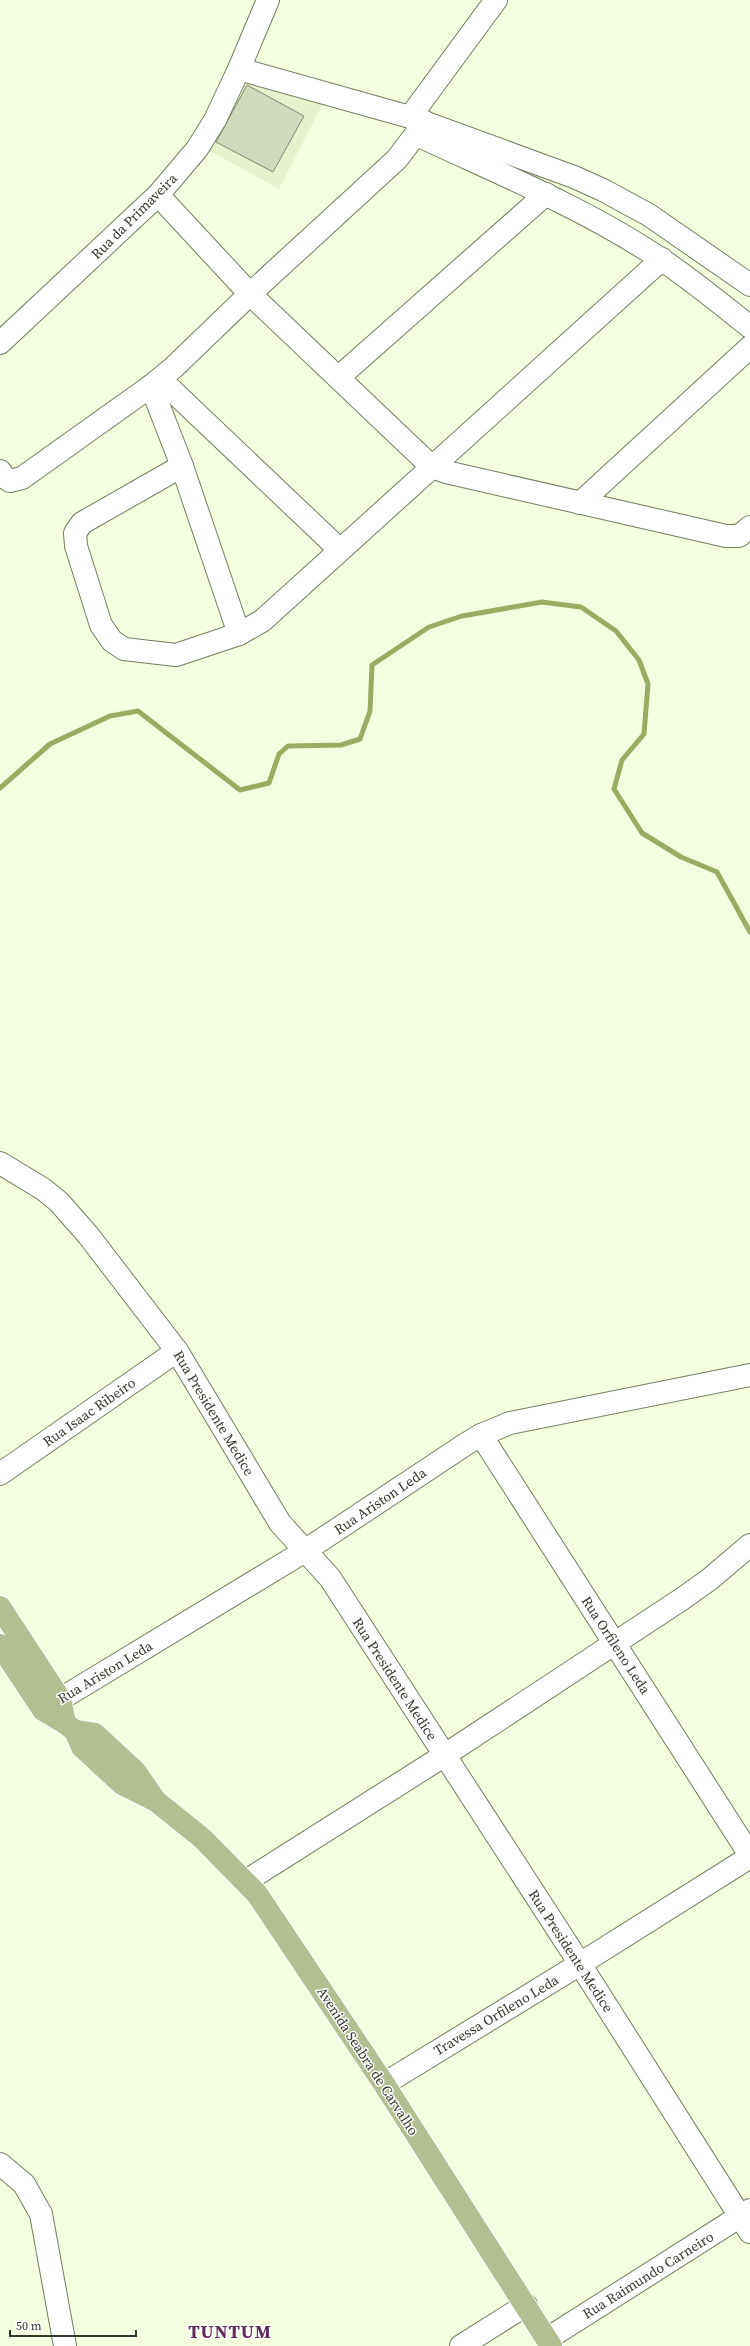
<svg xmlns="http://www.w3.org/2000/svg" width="750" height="2346" font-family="'Source Serif 4',serif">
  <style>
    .built { fill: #e6f2cc }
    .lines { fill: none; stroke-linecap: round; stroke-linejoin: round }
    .stream { stroke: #98ad63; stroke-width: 5 }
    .building { fill: #cfd9bb; stroke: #828b6f }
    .minor-casing { stroke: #737c61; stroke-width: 24 }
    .major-casing { stroke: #fff; stroke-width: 24 }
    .minor { stroke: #fff; stroke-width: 22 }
    .major { stroke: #b3bf91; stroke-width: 22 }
    .labels { text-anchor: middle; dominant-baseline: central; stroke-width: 3; stroke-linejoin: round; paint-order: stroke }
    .street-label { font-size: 14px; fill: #35382c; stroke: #fff }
    .district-label { font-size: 18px; font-weight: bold; letter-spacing: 1px; fill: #602c5a; stroke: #fff }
  </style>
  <rect width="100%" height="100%" fill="#f4fedf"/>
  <!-- built -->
  <path class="built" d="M 246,83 L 323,103 L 279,189 L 210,151 Z"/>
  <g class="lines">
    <!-- stream -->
    <path class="stream" d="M 0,788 L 50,744 L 110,716 L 138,711 L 240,790 L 269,783 L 279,754 L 288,746 L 341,745 L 360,739 L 370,711 L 372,665 L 429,627 L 462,616 L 542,602 L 581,607 L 616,631 L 639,660 L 648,684 L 644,734 L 622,760 L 614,789 L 642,833 L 681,857 L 717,872 L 750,932"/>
  </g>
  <!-- building -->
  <path class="building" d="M 247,85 L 304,116 L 273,172 L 216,142 Z"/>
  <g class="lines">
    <defs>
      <g id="minor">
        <path d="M 239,69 L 410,117 L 574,177 L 603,190 L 649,215 L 750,285"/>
        <path d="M 410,117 L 496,0"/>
        <path d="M 417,135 C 496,172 577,205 650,252 C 685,274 717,301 750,327"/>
        <path d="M 158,195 L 250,294 L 432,467 L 446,472 L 726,536 L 739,536 L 750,527"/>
        <path d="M 0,343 L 158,195 L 197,149 L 215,120 L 239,69 L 268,0"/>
        <path d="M 339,377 L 546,194"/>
        <path d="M 160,379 L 340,550"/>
        <path d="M 151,386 L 182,466 L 239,634"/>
        <path d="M 182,466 L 82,523 L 75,533 L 76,546 L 101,625 L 112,641 L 124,649 L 176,655 L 239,634 L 262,621 L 662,259"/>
        <path d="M 0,471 L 4,477 L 10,481 L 22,478 L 151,386 L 173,368 L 250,294 L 397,159 L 425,122"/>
        <path d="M 580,503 L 750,347"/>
        <path d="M 0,1163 L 43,1189 L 59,1202 L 88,1235 L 177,1351 L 280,1523 L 330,1578 L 580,1964 L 750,2232"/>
        <path d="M 481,1435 L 750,1855"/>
        <path d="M 0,1474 L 177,1351"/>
        <path d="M 44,1709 L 300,1554 L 466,1444 L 481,1435 L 510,1423 L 750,1375"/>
        <path d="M 246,1881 L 445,1755 L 682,1599 L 710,1579 L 750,1545"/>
        <path d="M 384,2084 L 580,1964 L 750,1857"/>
        <path d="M 0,2164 L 24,2184 L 41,2214 L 65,2346"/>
        <path d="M 547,2339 L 750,2210"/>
        <path d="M 461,2346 L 526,2305"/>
      </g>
      <g id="major">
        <path d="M 0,1607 L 60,1699 L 65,1723"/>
        <path d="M 0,1645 L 43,1710 L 65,1723 L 75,1731 L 82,1747 L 122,1784 L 156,1801 L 202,1838 L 257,1894 L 384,2084 L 551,2346"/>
        <path d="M 75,1731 L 95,1734 L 135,1771 L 155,1800"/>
      </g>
    </defs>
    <!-- minor casing -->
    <use href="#minor" class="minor-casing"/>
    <!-- major casing -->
    <use href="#major" class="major-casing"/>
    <!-- minor -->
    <use href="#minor" class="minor"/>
    <!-- major -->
    <use href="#major" class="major"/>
  </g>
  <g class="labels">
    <!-- street labels -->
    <g class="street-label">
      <text transform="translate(134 216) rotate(-45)">Rua da Primaveira</text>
      <text transform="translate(89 1412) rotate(-35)">Rua Isaac Ribeiro</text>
      <text transform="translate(214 1413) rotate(59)">Rua Presidente Medice</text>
      <text transform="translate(380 1501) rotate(-34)">Rua Ariston Leda</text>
      <text transform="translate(616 1645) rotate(57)">Rua Orfileno Leda</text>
      <text transform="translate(105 1672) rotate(-31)">Rua Ariston Leda</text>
      <text transform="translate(395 1679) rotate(57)">Rua Presidente Medice</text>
      <text transform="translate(571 1951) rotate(57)">Rua Presidente Medice</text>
      <text transform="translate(496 2015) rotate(-31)">Travessa Orfileno Leda</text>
      <text transform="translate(368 2061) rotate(57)">Avenida Seabra de Carvalho</text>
      <text transform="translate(648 2275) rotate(-32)">Rua Raimundo Carneiro</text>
    </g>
    <!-- district labels -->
    <g class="district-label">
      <text x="230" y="2331">TUNTUM</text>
    </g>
  </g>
  <!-- scale -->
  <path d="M10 2330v6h126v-6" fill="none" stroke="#35382c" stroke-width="2"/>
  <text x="16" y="2330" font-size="12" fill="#35382c" stroke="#ffffff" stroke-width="3" paint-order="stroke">50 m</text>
</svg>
